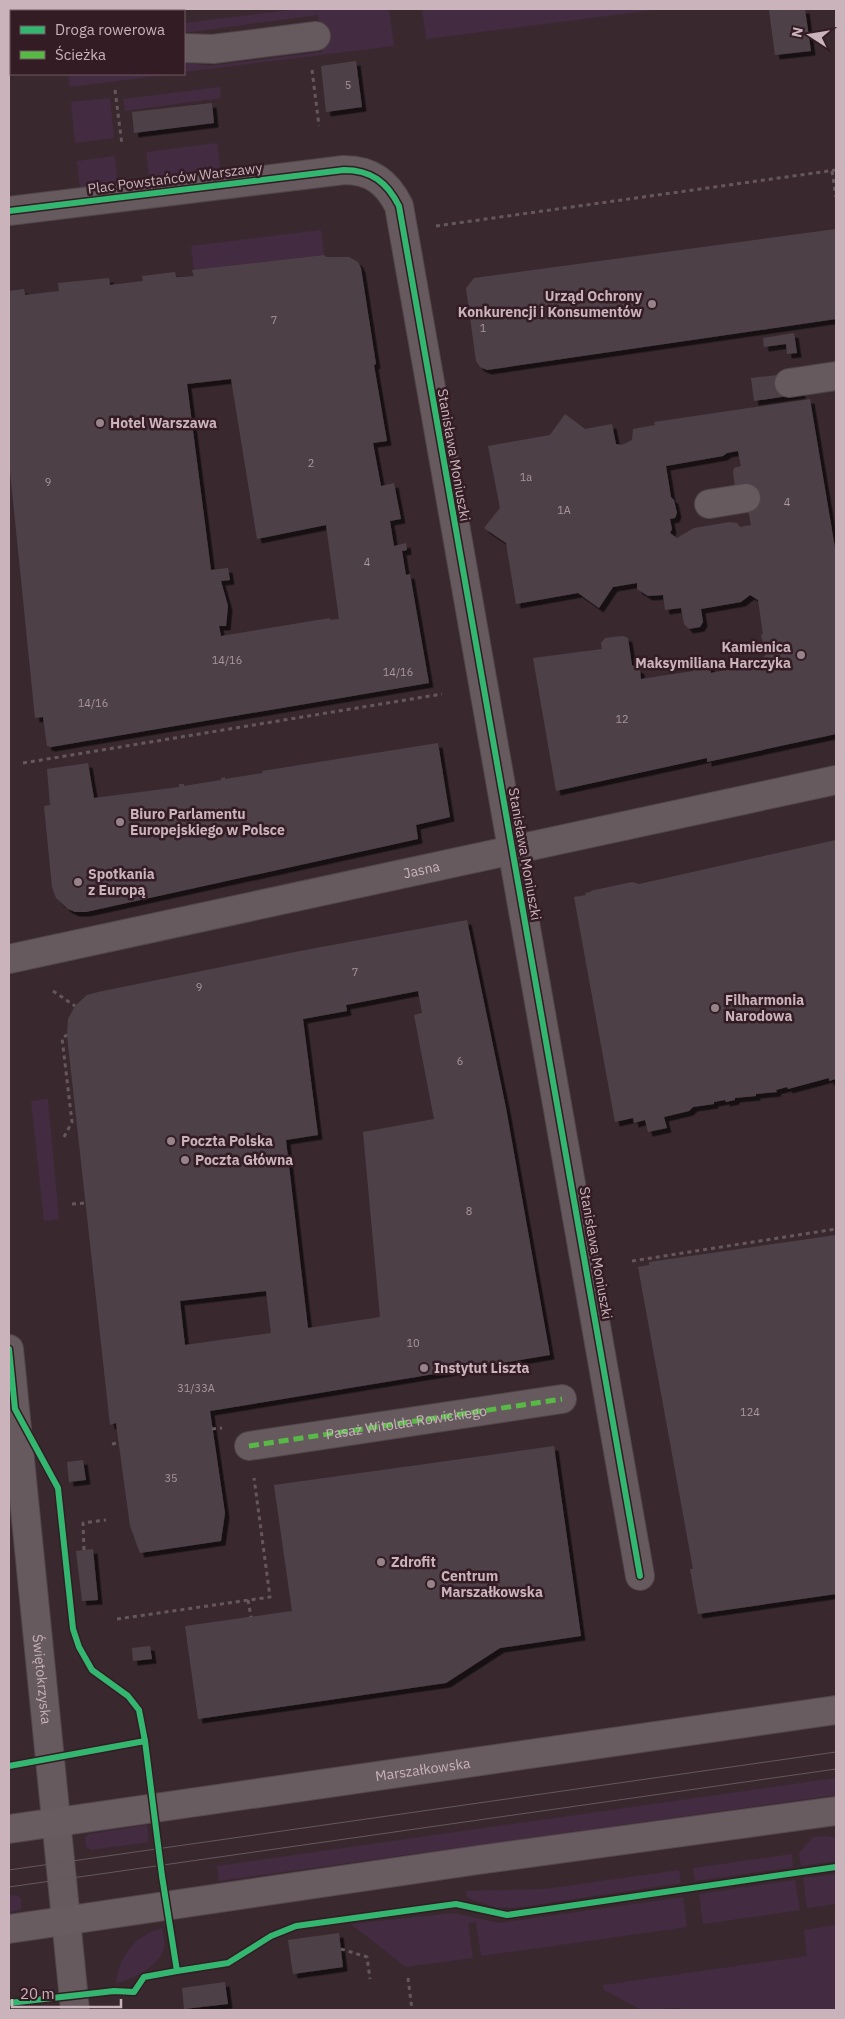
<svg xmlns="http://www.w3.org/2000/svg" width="845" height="2019" font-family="'IBM Plex Sans',sans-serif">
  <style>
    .green { fill: #432b41 }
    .building { fill: #4e4146; fill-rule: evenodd; filter: url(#shadow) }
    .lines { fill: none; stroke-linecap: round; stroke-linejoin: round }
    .minor-casing { stroke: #51464a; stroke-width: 30 }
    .major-casing { stroke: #55474c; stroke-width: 30 }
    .path { stroke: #64585d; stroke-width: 3; stroke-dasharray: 4 4; stroke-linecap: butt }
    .minor { stroke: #665a5e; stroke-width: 28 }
    .major { stroke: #685c60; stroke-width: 28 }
    .tram { stroke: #64585d; stroke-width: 1 }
    .quiet { stroke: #58b947; stroke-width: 5; stroke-dasharray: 10 5; stroke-linecap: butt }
    .cycleway-casing { stroke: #341c25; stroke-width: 9 }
    .cycleway { stroke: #33b770; stroke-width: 6 }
    .poi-dot { fill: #97838a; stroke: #341c25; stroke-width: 2 }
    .labels { text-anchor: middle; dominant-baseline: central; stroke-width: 5; stroke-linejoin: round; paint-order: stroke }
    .number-label { font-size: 11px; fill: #ab969e }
    .street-label { font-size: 14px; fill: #cab3bb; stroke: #341c25 }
    .poi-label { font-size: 14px; font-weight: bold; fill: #cab3bb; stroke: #341c25; text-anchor: start }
  </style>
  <defs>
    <filter id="shadow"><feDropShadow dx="4.5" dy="4.5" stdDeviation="0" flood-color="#0009"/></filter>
  </defs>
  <rect width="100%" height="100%" fill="#39292f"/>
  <!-- green -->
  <g class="green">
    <path d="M 297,9 L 389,9 L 394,46 L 184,72 L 184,62 L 209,66 L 322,52 L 318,15 L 184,33 L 184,23 Z"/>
    <path d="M 422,9 L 662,9 L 426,39 Z"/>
    <path d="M 68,74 L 174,74 L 70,87 Z"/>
    <path d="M 220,87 L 221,98 L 125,111 L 123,99 Z"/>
    <path d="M 110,98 L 114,138 L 75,143 L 71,102 Z"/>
    <path d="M 217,143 L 221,173 L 158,180 L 149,175 L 146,152 Z"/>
    <path d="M 115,156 L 117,178 L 113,184 L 80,189 L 77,161 Z"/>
    <path d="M 321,230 L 324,255 L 194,270 L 191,246 Z"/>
    <path d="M 48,1099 L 59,1219 L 44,1221 L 31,1101 Z"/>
    <path d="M 836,1778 L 836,1795 L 219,1881 L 217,1866 Z"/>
    <path d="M 147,1825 L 149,1842 L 91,1850 L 86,1846 L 85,1838 L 89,1834 Z"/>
    <path d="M 826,1836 L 836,1838 L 836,1861 L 801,1866 L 799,1853 L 813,1837 Z"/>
    <path d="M 792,1854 L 793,1867 L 695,1881 L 693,1868 Z"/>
    <path d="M 679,1870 L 681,1883 L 515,1908 L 494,1907 L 467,1898 L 466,1891 L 545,1889 Z"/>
    <path d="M 836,1874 L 836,1904 L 807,1908 L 803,1878 Z"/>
    <path d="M 795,1880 L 800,1910 L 703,1924 L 699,1894 Z"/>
    <path d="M 17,1895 L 21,1898 L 21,1909 L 9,1913 L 9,1896 Z"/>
    <path d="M 683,1897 L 687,1927 L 481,1956 L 476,1922 L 468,1923 L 473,1958 L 406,1967 L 351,1924 L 453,1913 L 500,1923 Z"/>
    <path d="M 836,1925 L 836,2010 L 681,2010 L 680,2008 L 642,2010 L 604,1990 L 603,1985 L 807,1956 L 804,1930 Z"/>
    <path d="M 162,1928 C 163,1936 166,1943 163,1951 C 158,1966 130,1981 116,1983 C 119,1956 136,1935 162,1928 Z"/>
  </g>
  <!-- building -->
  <g class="building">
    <path d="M 805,9 L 811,51 L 775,55 L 769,10 Z"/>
    <path d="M 356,61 L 362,107 L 326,112 L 321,66 Z"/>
    <path d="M 212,103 L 214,123 L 134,133 L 132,112 Z"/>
    <path d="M 836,229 L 836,319 L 487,370 L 480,367 L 476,361 L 466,288 L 474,278 Z"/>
    <path d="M 324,255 L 326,257 L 349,257 L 358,262 L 361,268 L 376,364 L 374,365 L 387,441 L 373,443 L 381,486 L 394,483 L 401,519 L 390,521 L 394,546 L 406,543 L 407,550 L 402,551 L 406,575 L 410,574 L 429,683 L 51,747 L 47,746 L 43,717 L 35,718 L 9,461 L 9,291 L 24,289 L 25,295 L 59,291 L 58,283 L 109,278 L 110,285 L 143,281 L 142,276 L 175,272 L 176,277 L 185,277 L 194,276 L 192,270 ZM 231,379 L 257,539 L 326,525 L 339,619 L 330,620 L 330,618 L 221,636 L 219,626 L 226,626 L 228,606 L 221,581 L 230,580 L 228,568 L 211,570 L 187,384 Z"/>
    <path d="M 794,333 L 797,353 L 787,354 L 786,344 L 764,347 L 763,338 Z"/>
    <path d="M 787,374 L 802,394 L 754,401 L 751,378 Z"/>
    <path d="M 810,399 L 836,554 L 836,734 L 707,762 L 707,758 L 556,791 L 533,658 L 602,649 L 601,643 L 605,638 L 623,636 L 628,638 L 632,665 L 640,670 L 641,679 L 693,671 L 691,665 L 694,659 L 705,657 L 709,661 L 711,673 L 759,663 L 766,654 L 761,635 L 763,634 L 758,600 L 750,595 L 741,602 L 701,609 L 703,622 L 700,627 L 689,629 L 684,624 L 681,608 L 665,610 L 663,595 L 648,596 L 637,589 L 637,583 L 613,587 L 599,608 L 578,593 L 516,604 L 506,543 L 484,528 L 500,508 L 488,446 L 550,435 L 565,414 L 585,429 L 612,424 L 616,444 L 622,445 L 632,440 L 633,429 L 655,425 L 654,422 ZM 738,451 L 741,466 L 734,468 L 733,472 L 735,487 L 746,498 L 751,525 L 740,527 L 737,523 L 730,522 L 694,528 L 677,538 L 670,533 L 672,529 L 670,519 L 675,518 L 677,513 L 674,500 L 671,497 L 666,466 L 723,456 L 727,453 Z"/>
    <path d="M 438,743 L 450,817 L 416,825 L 418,839 L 86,912 L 75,912 L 68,909 L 56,898 L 52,887 L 44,806 L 50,805 L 47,769 L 88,763 L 94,798 L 179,787 L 179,784 L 184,784 L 184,786 L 221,780 L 221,778 L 225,777 L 225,779 L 263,773 L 262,771 Z"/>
    <path d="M 836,840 L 836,1079 L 829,1081 L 829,1078 L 788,1089 L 787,1087 L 776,1090 L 777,1092 L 756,1094 L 756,1096 L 735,1098 L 735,1100 L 726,1102 L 725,1100 L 714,1102 L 714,1104 L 693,1107 L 689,1111 L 664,1117 L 667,1128 L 648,1132 L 645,1120 L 634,1123 L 633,1118 L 615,1122 L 574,897 L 586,895 L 585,893 L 591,892 L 590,891 L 632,882 L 639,884 Z"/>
    <path d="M 467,920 L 506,1108 L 550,1355 L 210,1411 L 225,1513 L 221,1541 L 140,1553 L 130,1526 L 116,1423 L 110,1425 L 67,1035 L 68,1019 L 75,1006 L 87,995 L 98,992 L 300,951 ZM 418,991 L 422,1013 L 414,1015 L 434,1119 L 363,1132 L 380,1317 L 308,1328 L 286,1140 L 318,1135 L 303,1019 L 347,1011 L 346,1005 ZM 266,1291 L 271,1333 L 185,1345 L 180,1301 Z"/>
    <path d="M 836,1235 L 836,1594 L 698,1614 L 690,1569 L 693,1569 L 638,1267 L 649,1265 L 649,1262 Z"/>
    <path d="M 554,1446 L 581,1636 L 500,1648 L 446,1683 L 198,1719 L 185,1626 L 292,1611 L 274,1485 Z"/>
    <path d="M 83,1460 L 86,1480 L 69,1482 L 67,1462 Z"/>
    <path d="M 93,1549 L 98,1600 L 82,1601 L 76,1551 Z"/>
    <path d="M 150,1646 L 152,1659 L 133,1661 L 132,1648 Z"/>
    <path d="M 339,1933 L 343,1967 L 293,1974 L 288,1940 Z"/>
    <path d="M 225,1982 L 228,2004 L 184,2009 L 182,1988 Z"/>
  </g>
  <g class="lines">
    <defs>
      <g id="minor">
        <path d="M 95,11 L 115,9"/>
        <path d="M 9,20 L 11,20"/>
        <path d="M 184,48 L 213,49 L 316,36"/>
        <path d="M 9,211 L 344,170 C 371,170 387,182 399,206 L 640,1576"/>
        <path d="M 789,383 L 836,376"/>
        <path d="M 709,504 L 746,498"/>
        <path id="s1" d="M 9,959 L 836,780"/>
        <path id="s2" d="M 9,1349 L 75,2010"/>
        <path id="s3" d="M 249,1446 L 562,1399"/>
      </g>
      <g id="major">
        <path id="s4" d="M 9,1829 L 836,1710"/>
        <path d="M 9,1929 L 478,1860 L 836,1811"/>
      </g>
    </defs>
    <!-- minor casing -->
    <use href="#minor" class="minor-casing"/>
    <!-- major casing -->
    <use href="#major" class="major-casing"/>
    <!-- path -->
    <g class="path">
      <path d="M 312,70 L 319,126"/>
      <path d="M 115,90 L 122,145"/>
      <path d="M 832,171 L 836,197"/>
      <path d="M 436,226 L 836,170"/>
      <path d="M 23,763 L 442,694"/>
      <path d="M 53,991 L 75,1006"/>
      <path d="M 64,1137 L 72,1122 L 62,1038 L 67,1035"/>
      <path d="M 72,1204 L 85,1203"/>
      <path d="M 632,1261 L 836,1229"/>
      <path d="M 212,1429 L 222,1428"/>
      <path d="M 112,1444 L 118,1443"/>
      <path d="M 84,1550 L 83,1523 L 106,1520"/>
      <path d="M 248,1600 L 251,1617"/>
      <path d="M 117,1619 L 270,1597 L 254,1478"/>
      <path d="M 341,1949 L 367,1957 L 370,1979"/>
      <path d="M 408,1978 L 412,2010"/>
    </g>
    <!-- minor -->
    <use href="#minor" class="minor"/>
    <!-- major -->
    <use href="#major" class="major"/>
    <!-- tram -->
    <g class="tram">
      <path d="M 9,1870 L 836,1752"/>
      <path d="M 9,1887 L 836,1769"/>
    </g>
    <!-- quiet -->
    <path class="quiet" d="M 249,1446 L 562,1399"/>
    <defs>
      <g id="cycleway">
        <path d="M 9,211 L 344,170 C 371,170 387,182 399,206 L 640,1576"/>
        <path d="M 9,1349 L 15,1409 L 58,1488 L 73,1629 L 79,1647 L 92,1670 L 128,1696 L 139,1710 L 145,1741"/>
        <path d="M 9,1766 L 145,1741 L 162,1876 L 177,1971 L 144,1977 L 134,1992 L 114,1991 L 9,2003"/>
        <path d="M 177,1971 L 228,1963 L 271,1936 L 296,1926 L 456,1904 L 507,1915 L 836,1867"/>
      </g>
    </defs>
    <!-- cycleway casing -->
    <use href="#cycleway" class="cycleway-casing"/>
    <!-- cycleway -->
    <use href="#cycleway" class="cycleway"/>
  </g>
  <!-- markers -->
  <g class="poi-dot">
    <circle cx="652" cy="304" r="5"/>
    <circle cx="100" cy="423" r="5"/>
    <circle cx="801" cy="655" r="5"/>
    <circle cx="120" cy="822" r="5"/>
    <circle cx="78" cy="882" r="5"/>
    <circle cx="715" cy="1008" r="5"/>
    <circle cx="171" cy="1141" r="5"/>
    <circle cx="185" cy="1160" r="5"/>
    <circle cx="424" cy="1368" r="5"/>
    <circle cx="381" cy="1562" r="5"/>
    <circle cx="431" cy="1584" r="5"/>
  </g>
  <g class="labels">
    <!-- number labels -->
    <g class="number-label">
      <text x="348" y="85">5</text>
      <text x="274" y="320">7</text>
      <text x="483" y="328">1</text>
      <text x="311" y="463">2</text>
      <text x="526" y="477">1a</text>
      <text x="48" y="482">9</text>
      <text x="787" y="502">4</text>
      <text x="564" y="510">1A</text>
      <text x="367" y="562">4</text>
      <text x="227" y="660">14/16</text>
      <text x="398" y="672">14/16</text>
      <text x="93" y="703">14/16</text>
      <text x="622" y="719">12</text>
      <text x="355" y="972">7</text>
      <text x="199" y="987">9</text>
      <text x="460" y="1061">6</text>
      <text x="469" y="1211">8</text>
      <text x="413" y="1343">10</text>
      <text x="196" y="1388">31/33A</text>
      <text x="750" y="1412">124</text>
      <text x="171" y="1478">35</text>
    </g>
    <!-- street labels -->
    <g class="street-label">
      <text transform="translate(175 178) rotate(-7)">Plac Powstańców Warszawy</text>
      <text transform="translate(454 455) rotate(80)">Stanisława Moniuszki</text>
      <text transform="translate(525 854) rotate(80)">Stanisława Moniuszki</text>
      <text stroke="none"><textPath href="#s1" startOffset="422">Jasna</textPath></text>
      <text transform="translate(596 1253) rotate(80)">Stanisława Moniuszki</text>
      <text stroke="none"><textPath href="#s3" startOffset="159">Pasaż Witolda Rowickiego</textPath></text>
      <text stroke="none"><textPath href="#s2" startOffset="332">Świętokrzyska</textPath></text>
      <text stroke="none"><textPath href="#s4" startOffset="418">Marszałkowska</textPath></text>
    </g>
    <!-- poi labels -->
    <g class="poi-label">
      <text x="642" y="296" text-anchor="end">Urząd Ochrony<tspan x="642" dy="16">Konkurencji i Konsumentów</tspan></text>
      <text x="110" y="423">Hotel Warszawa</text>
      <text x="791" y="647" text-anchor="end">Kamienica<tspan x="791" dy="16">Maksymiliana Harczyka</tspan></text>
      <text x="130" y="814">Biuro Parlamentu<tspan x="130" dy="16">Europejskiego w Polsce</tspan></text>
      <text x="88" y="874">Spotkania<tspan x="88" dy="16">z Europą</tspan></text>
      <text x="725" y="1000">Filharmonia<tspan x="725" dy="16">Narodowa</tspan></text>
      <text x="181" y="1141">Poczta Polska</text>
      <text x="195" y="1160">Poczta Główna</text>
      <text x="434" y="1368">Instytut Liszta</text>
      <text x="391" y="1562">Zdrofit</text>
      <text x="441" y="1576">Centrum<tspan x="441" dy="16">Marszałkowska</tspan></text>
    </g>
  </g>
  <!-- border -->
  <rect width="845" height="2019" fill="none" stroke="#cab3bb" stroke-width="20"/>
  <!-- legend -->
  <rect x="10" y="10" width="175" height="65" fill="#341c25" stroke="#705861"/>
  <rect x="20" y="26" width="25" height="8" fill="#33b770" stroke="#705861"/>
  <text x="55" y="35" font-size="15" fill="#cab3bb">Droga rowerowa</text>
  <rect x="20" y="51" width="25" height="8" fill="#58b947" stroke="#705861"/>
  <text x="55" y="60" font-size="15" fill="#cab3bb">Ścieżka</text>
  <!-- north arrow -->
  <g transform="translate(810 35) rotate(282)" stroke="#341c25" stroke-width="4" paint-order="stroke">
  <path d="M0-4L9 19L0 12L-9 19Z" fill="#cab3bb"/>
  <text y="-8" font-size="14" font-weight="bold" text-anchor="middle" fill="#cab3bb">N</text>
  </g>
  <!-- scale -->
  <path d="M12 1999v8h109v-8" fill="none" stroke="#cab3bb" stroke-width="2.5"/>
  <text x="20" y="1999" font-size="15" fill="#cab3bb" stroke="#341c25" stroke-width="4" paint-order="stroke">20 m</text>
</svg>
